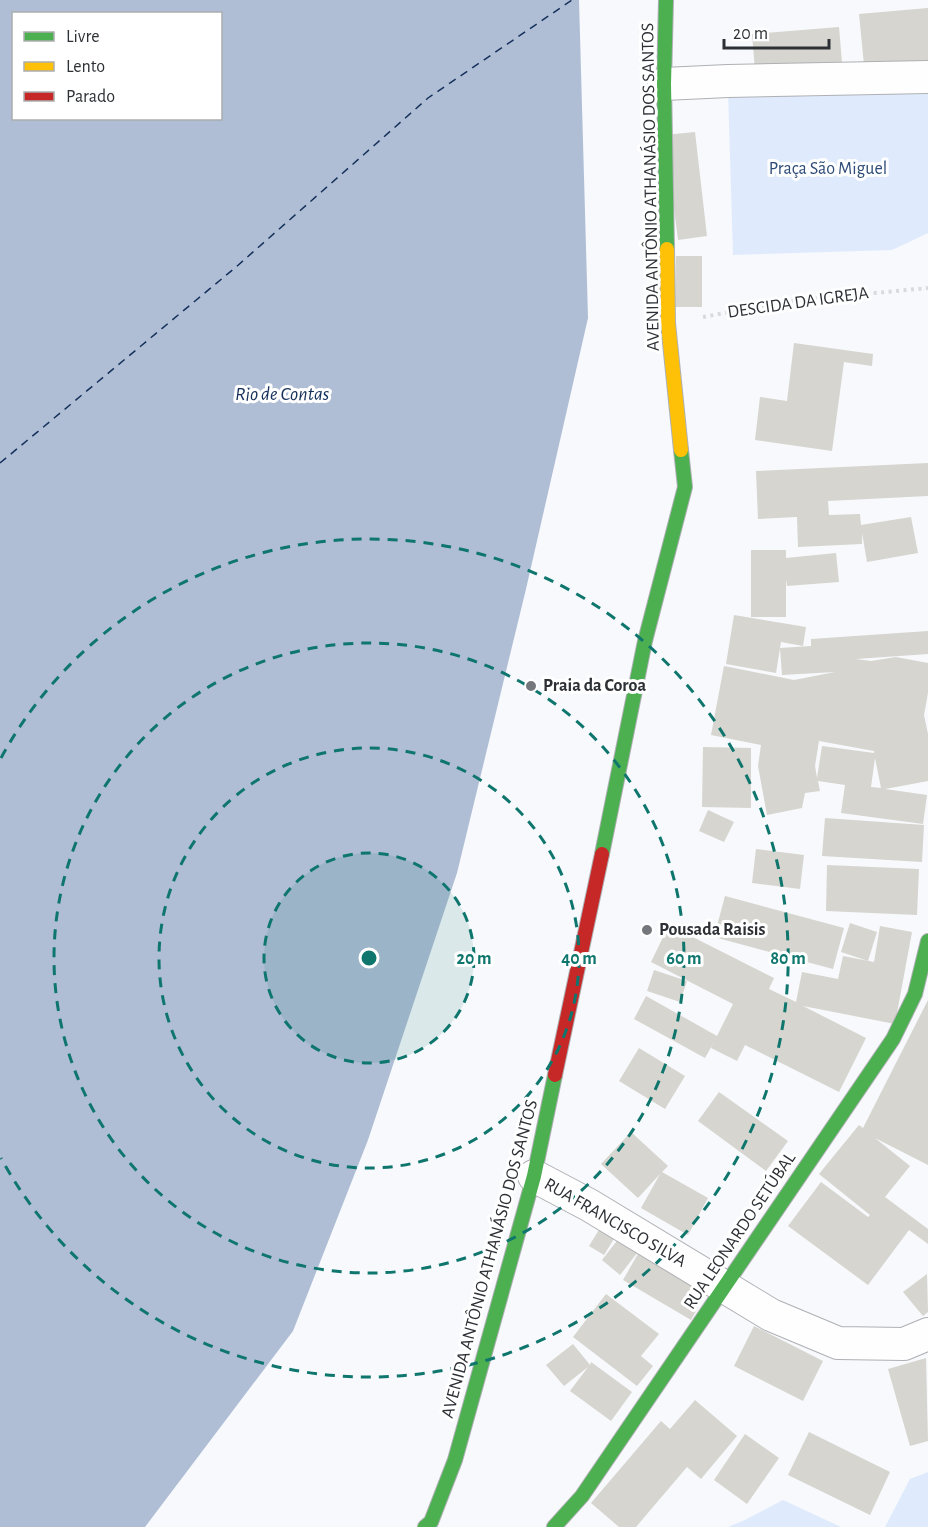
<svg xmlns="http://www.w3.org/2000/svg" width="928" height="1527" font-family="'Alegreya Sans',sans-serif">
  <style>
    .green { fill: #dfebfc }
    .water { fill: #afbed5; fill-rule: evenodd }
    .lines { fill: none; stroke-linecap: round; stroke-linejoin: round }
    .ferry { stroke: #15315b; stroke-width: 1.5; stroke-dasharray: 8 6; stroke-linecap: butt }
    .building { fill: #d6d5cf; fill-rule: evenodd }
    .street-casing { stroke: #aeb0b4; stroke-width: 34 }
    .fast-casing { stroke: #aeb0b4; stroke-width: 16 }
    .slow-casing { stroke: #aeb0b4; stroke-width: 16 }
    .jam-casing { stroke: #aeb0b4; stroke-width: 16 }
    .path { stroke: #d9dadb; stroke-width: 4; stroke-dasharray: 3 4.5; stroke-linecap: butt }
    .street { stroke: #fefeff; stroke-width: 32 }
    .fast { stroke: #4caf50; stroke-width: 14 }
    .slow { stroke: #ffc107; stroke-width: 14 }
    .jam { stroke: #c62828; stroke-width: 14 }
    .ring { fill: none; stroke: #0f766e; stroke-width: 3; stroke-dasharray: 10 8 }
    .poi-dot { fill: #74777b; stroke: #fff; stroke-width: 2 }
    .labels { text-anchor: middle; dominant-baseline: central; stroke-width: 6; stroke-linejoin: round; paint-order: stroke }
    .park-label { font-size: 18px; fill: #2e4c77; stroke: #fff }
    .street-label { font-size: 18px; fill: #2d3136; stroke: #fff }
    .poi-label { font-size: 18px; font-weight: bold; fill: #2d3136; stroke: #fff; text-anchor: start }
    .water-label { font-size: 20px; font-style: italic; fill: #15315b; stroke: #fff }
    .centre { fill: #0f766e; stroke: #fff; stroke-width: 3 }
    .ring-label { font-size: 18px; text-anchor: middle; font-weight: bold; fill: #0f766e; stroke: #fff; stroke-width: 6; stroke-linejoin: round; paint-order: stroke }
  </style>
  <rect width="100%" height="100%" fill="#f7f9fc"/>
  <!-- green -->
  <g class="green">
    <path d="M 928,83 L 928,233 L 892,250 L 733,255 L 728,90 Z"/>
    <path d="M 928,1472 L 928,1527 L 885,1527 L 910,1479 Z"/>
    <path d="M 783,1500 L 841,1527 L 728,1527 L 745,1520 Z"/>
  </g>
  <!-- water -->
  <path class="water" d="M 0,0 L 579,0 L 588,318 L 526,589 L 457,873 L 368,1140 L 293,1331 L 145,1527 L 0,1527 ZM 14,14 L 220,14 L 220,118 L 14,118 Z"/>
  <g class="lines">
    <!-- ferry -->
    <path class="ferry" d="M 0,463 L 236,267 L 428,98 L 572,0"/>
  </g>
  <!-- building -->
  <g class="building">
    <path d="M 928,8 L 928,60 L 864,65 L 859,14 Z"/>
    <path d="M 839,27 L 842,63 L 755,70 L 752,34 Z"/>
    <path d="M 695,132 L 707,236 L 678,240 L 665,135 Z"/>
    <path d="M 676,256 L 702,256 L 702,307 L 675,307 Z"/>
    <path d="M 794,343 L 873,354 L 872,366 L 844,362 L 832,451 L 755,440 L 760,397 L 787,401 Z"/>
    <path d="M 928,463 L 928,496 L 828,501 L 829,515 L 860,514 L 861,525 L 911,517 L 918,553 L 867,562 L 862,533 L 862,544 L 798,547 L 797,517 L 758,519 L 756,471 Z"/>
    <path d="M 751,550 L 786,550 L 786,558 L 836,553 L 839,582 L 787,586 L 786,579 L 786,617 L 751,617 Z"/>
    <path d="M 734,615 L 806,627 L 803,646 L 781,642 L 776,673 L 726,664 Z"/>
    <path d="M 928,631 L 928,654 L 856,659 L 871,661 L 896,657 L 928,663 L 928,693 L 924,715 L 928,734 L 928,781 L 885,789 L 927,795 L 923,824 L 841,813 L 845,785 L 818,781 L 820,791 L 805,793 L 802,808 L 767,815 L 758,766 L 761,745 L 711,735 L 724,666 L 794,680 L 835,672 L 782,675 L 780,648 L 811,646 L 811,639 ZM 819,741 L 874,751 L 874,753 L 822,746 L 817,778 L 815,766 ZM 875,758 L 881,788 L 871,787 Z"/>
    <path d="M 703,747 L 751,748 L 751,808 L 702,807 Z"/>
    <path d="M 708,810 L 734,822 L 724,842 L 699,831 Z"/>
    <path d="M 825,818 L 924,825 L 922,862 L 822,856 Z"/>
    <path d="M 756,849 L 804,855 L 800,889 L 752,883 Z"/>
    <path d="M 827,865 L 919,869 L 917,915 L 826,911 Z"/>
    <path d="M 725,896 L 844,928 L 833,969 L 714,937 Z"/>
    <path d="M 850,923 L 877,932 L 868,961 L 841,952 Z"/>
    <path d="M 669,925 L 774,978 L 769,989 L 796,1002 L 802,972 L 838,979 L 843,956 L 874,962 L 880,926 L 912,932 L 895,1024 L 803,1006 L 866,1038 L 839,1092 L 745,1045 L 737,1061 L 711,1048 L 714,1042 L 705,1058 L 634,1019 L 646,996 L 717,1036 L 733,1004 L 651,962 Z"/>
    <path d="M 654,970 L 687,981 L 680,1002 L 647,991 Z"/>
    <path d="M 928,1000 L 928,1165 L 875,1138 L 910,1166 L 885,1197 L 928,1229 L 928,1244 L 909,1230 L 868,1285 L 788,1226 L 821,1182 L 868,1217 L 870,1215 L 819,1174 L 859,1125 L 863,1128 Z"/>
    <path d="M 639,1048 L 685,1076 L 665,1109 L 619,1081 Z"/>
    <path d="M 719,1092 L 788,1141 L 766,1171 L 698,1121 Z"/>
    <path d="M 631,1132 L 668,1166 L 662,1172 L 708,1198 L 688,1235 L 641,1208 L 660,1174 L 638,1198 L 601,1164 Z"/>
    <path d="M 605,1220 L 620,1229 L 604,1255 L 589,1246 Z"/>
    <path d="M 623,1233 L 641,1248 L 620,1275 L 602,1260 Z"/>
    <path d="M 639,1252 L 707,1291 L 691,1320 L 623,1280 Z"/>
    <path d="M 927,1274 L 928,1312 L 923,1316 L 903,1292 Z"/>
    <path d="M 606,1294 L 659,1334 L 641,1356 L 653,1366 L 637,1386 L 573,1337 Z"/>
    <path d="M 754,1326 L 823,1361 L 803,1401 L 734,1366 Z"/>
    <path d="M 573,1344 L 590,1365 L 591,1362 L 632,1392 L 611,1421 L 570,1391 L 588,1367 L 564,1386 L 546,1365 Z"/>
    <path d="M 926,1358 L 928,1441 L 910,1446 L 888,1369 Z"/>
    <path d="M 695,1400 L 737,1436 L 701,1479 L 687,1467 L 636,1527 L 619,1527 L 591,1503 L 661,1421 L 670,1429 Z"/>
    <path d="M 809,1432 L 890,1472 L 870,1515 L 788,1475 Z"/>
    <path d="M 745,1434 L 779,1458 L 747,1504 L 714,1480 Z"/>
  </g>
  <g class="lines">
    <defs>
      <g id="street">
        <path d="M 664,84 L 728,81 L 928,77"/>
        <path d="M 534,1176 L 589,1205 L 771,1315 L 838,1343 L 904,1344 L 928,1334"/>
      </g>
      <g id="fast">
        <path d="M 666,0 L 664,84 L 667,249"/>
        <path d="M 602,854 L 645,641 L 685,487 L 681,450"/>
        <path d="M 425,1527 L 431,1522 L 455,1460 L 534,1176 L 555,1075"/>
        <path d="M 554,1527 L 582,1496 L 893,1039 L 915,994 L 928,941"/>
      </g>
      <path id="slow" d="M 667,249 L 668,323 L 681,450"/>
      <path id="jam" d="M 555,1075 L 602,854"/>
    </defs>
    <!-- street casing -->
    <use href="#street" class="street-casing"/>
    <!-- fast casing -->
    <use href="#fast" class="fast-casing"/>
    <!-- slow casing -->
    <use href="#slow" class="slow-casing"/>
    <!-- jam casing -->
    <use href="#jam" class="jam-casing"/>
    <!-- path -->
    <path class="path" d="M 703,317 L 790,301 L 928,288"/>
    <!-- street -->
    <use href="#street" class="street"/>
    <!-- fast -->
    <use href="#fast" class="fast"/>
    <!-- slow -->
    <use href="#slow" class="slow"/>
    <!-- jam -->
    <use href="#jam" class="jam"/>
  </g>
  <!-- distance rings -->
  <circle cx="369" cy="958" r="105" fill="#0f766e" fill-opacity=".12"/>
  <g class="ring">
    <circle cx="369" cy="958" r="105"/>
    <circle cx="369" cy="958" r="210"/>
    <circle cx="369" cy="958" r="315"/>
    <path d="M1 758A419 419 0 1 1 1 1158"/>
  </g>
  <!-- markers -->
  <g class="poi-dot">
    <circle cx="531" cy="686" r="6"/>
    <circle cx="647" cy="930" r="6"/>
  </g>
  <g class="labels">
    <!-- park labels -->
    <g class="park-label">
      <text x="828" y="169">Praça São Miguel</text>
    </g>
    <!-- street labels -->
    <g class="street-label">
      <text transform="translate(651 187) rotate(-91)">AVENIDA ANTÔNIO ATHANÁSIO DOS SANTOS</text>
      <text transform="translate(798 303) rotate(-8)">DESCIDA DA IGREJA</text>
      <text transform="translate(615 1223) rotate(30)">RUA FRANCISCO SILVA</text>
      <text transform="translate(740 1231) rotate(-56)">RUA LEONARDO SETÚBAL</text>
      <text transform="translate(490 1259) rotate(-75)">AVENIDA ANTÔNIO ATHANÁSIO DOS SANTOS</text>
    </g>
    <!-- poi labels -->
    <g class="poi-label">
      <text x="543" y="686">Praia da Coroa</text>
      <text x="659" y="930">Pousada Raisis</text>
    </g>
    <!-- water labels -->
    <g class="water-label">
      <text x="282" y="394">Rio de Contas</text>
    </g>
  </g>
  <circle cx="369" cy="958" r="9" class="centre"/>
  <g class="ring-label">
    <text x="474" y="964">20 m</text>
    <text x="579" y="964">40 m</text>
    <text x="684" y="964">60 m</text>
    <text x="788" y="964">80 m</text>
  </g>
  <!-- legend -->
  <rect x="12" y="12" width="210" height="108" fill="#ffffff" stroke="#abadaf" stroke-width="1.5"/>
  <rect x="24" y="32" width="30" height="9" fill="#4caf50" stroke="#abadaf" stroke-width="1.5"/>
  <text x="66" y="42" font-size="18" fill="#2d3136">Livre</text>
  <rect x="24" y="62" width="30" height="9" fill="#ffc107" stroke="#abadaf" stroke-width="1.5"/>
  <text x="66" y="72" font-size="18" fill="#2d3136">Lento</text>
  <rect x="24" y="92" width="30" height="9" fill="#c62828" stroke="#abadaf" stroke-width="1.5"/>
  <text x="66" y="102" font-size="18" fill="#2d3136">Parado</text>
  <!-- scale -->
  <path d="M724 39v9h105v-9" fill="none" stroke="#2d3136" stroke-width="3"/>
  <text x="733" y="39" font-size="18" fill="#2d3136" stroke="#ffffff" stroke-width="4.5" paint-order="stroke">20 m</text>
</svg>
